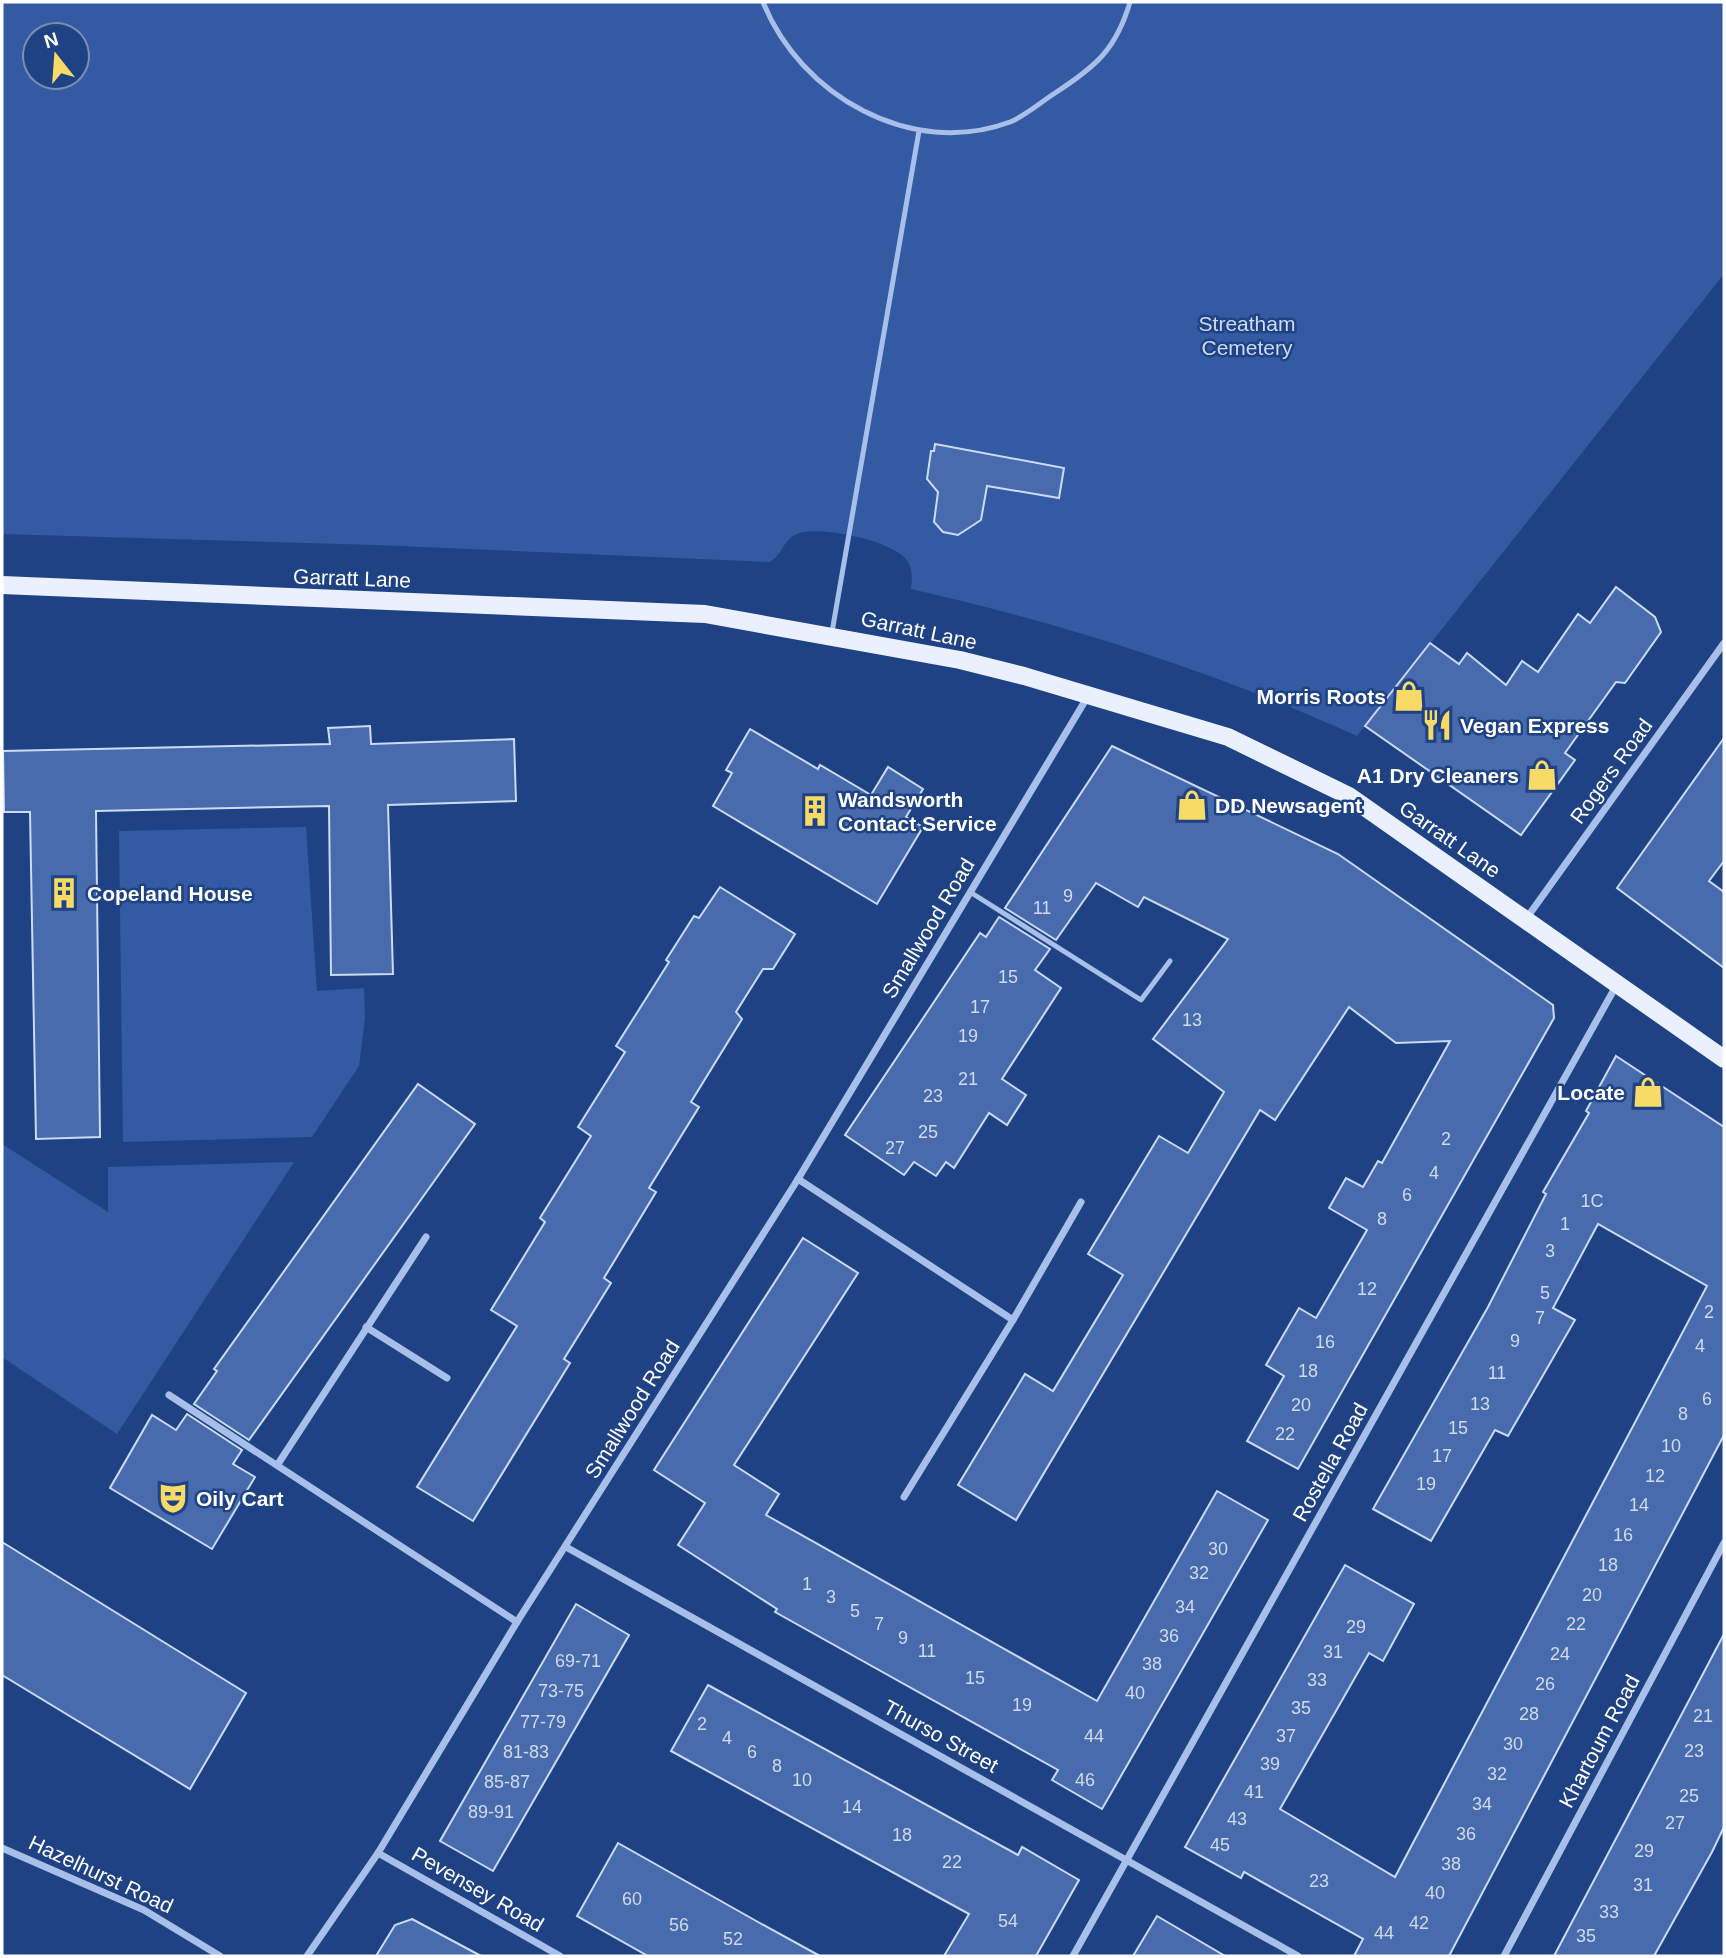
<svg xmlns="http://www.w3.org/2000/svg" width="1726" height="1958" font-family="Helvetica,sans-serif">
  <style>
    .green { fill: #335aa2; fill-rule: evenodd }
    .building { fill: #486bad; stroke: #cbdbf7; stroke-width: 2 }
    .lines { fill: none; stroke-linecap: round; stroke-linejoin: round }
    .service { stroke: #a7bfe9; stroke-width: 5 }
    .minor { stroke: #a7bfe9; stroke-width: 7 }
    .primary { stroke: #eaf0fe; stroke-width: 18 }
    .labels { text-anchor: middle; dominant-baseline: central; stroke-width: 5; stroke-linejoin: round; paint-order: stroke }
    .number-label { font-size: 18px; fill: #d1daea }
    .park-label { font-size: 21px; fill: #cbdbf7; stroke: #1f4284 }
    .street-label { font-size: 21px; fill: #fff; stroke: #1f4284 }
    .poi-label { font-size: 21px; font-weight: bold; fill: #fff; stroke: #1f4284; text-anchor: start }
  </style>
  <rect width="100%" height="100%" fill="#1f4284"/>
  <!-- green -->
  <g class="green">
    <path d="M 2,2 L 1724,2 L 1724,274 L 1357,736 C 1213,671 1065,624 911,589 C 912,580 913,570 908,562 C 897,541 821,526 800,533 C 783,537 783,556 769,562 L 376,545 L 2,534 ZM 35,35 L 77,35 L 77,77 L 35,77 Z"/>
    <path d="M 306,827 L 317,991 L 364,988 L 365,1018 L 359,1066 L 312,1137 L 123,1142 L 119,831 Z"/>
    <path d="M 2,1144 L 108,1212 L 108,1167 L 294,1162 L 117,1434 L 2,1357 Z"/>
  </g>
  <!-- building -->
  <g class="building">
    <path d="M 935,444 L 1064,468 L 1059,498 L 987,486 L 981,520 L 958,535 L 943,532 L 934,522 L 938,492 L 927,479 L 931,451 L 934,451 Z"/>
    <path d="M 1616,587 L 1655,617 L 1661,632 L 1625,683 L 1616,682 L 1565,753 L 1575,760 L 1521,835 L 1365,726 L 1430,643 L 1459,664 L 1467,653 L 1506,685 L 1522,661 L 1538,672 L 1578,614 L 1590,623 Z"/>
    <path d="M 370,726 L 371,744 L 514,739 L 516,801 L 388,805 L 393,974 L 331,975 L 329,806 L 96,811 L 100,1137 L 36,1139 L 30,812 L 4,812 L 3,751 L 330,744 L 328,728 Z"/>
    <path d="M 750,729 L 818,769 L 820,765 L 871,795 L 888,767 L 923,789 L 906,817 L 923,827 L 877,904 L 713,806 L 732,773 L 726,770 Z"/>
    <path d="M 1724,738 L 1724,861 L 1709,881 L 1724,892 L 1724,968 L 1617,888 Z"/>
    <path d="M 1112,746 L 1338,854 L 1553,1005 L 1554,1018 L 1298,1469 L 1247,1441 L 1284,1376 L 1266,1365 L 1299,1308 L 1316,1318 L 1367,1230 L 1329,1208 L 1346,1178 L 1363,1187 L 1378,1161 L 1382,1163 L 1450,1041 L 1396,1043 L 1349,1007 L 1275,1120 L 1260,1110 L 1016,1520 L 958,1485 L 1025,1374 L 1053,1391 L 1123,1275 L 1088,1254 L 1159,1136 L 1188,1153 L 1224,1092 L 1153,1039 L 1228,939 L 1144,897 L 1138,907 L 1096,883 L 1056,940 L 1005,908 Z"/>
    <path d="M 720,887 L 795,934 L 773,969 L 763,969 L 736,1012 L 742,1019 L 691,1102 L 699,1107 L 649,1188 L 656,1192 L 604,1278 L 611,1283 L 564,1359 L 570,1363 L 473,1521 L 417,1487 L 517,1326 L 491,1310 L 545,1222 L 540,1218 L 591,1136 L 578,1127 L 625,1052 L 616,1046 L 669,962 L 666,960 L 694,916 L 699,918 Z"/>
    <path d="M 999,917 L 1050,949 L 1035,970 L 1061,988 L 1002,1079 L 1026,1095 L 1007,1125 L 989,1113 L 954,1168 L 946,1162 L 936,1176 L 914,1162 L 904,1175 L 845,1135 L 980,933 L 986,937 Z"/>
    <path d="M 1616,1056 L 1724,1127 L 1724,1435 L 1449,1956 L 1354,1956 L 1363,1939 L 1244,1872 L 1241,1878 L 1185,1847 L 1345,1565 L 1414,1604 L 1383,1661 L 1369,1653 L 1280,1809 L 1395,1877 L 1707,1286 L 1598,1224 L 1553,1308 L 1575,1320 L 1508,1436 L 1495,1430 L 1431,1541 L 1373,1509 L 1488,1307 L 1546,1194 L 1543,1192 L 1589,1113 L 1586,1111 Z"/>
    <path d="M 418,1084 L 475,1124 L 249,1440 L 194,1404 L 217,1371 L 214,1369 Z"/>
    <path d="M 803,1238 L 858,1273 L 734,1465 L 779,1494 L 766,1515 L 1097,1701 L 1217,1491 L 1268,1520 L 1102,1809 L 1052,1780 L 1058,1770 L 775,1612 L 777,1609 L 678,1545 L 705,1503 L 654,1470 Z"/>
    <path d="M 187,1414 L 242,1450 L 233,1464 L 255,1477 L 212,1549 L 110,1488 L 152,1415 L 176,1430 Z"/>
    <path d="M 2,1542 L 246,1693 L 190,1789 L 2,1675 Z"/>
    <path d="M 576,1604 L 629,1635 L 493,1871 L 440,1841 Z"/>
    <path d="M 1724,1634 L 1724,1827 L 1712,1852 L 1654,1956 L 1554,1956 Z"/>
    <path d="M 708,1685 L 1018,1855 L 1022,1847 L 1079,1880 L 1036,1956 L 944,1956 L 969,1914 L 671,1751 Z"/>
    <path d="M 618,1843 L 758,1922 L 820,1956 L 648,1956 L 577,1916 Z"/>
    <path d="M 1157,1916 L 1225,1956 L 1133,1956 Z"/>
    <path d="M 412,1919 L 481,1956 L 376,1956 L 395,1925 Z"/>
  </g>
  <g class="lines">
    <!-- service -->
    <g class="service">
      <path d="M 763,2 C 800,95 911,159 1010,122 C 1025,116 1041,102 1055,93 C 1095,67 1116,50 1130,2"/>
      <path d="M 832,632 L 919,131"/>
      <path d="M 970,892 L 1141,1000 L 1170,961"/>
    </g>
    <!-- minor -->
    <g class="minor">
      <path d="M 1526,919 L 1724,643"/>
      <path d="M 798,1179 L 1013,1320 L 904,1497"/>
      <path d="M 1013,1320 L 1081,1202"/>
      <path d="M 366,1327 L 447,1378"/>
      <path d="M 169,1395 L 517,1622"/>
      <path d="M 278,1464 L 426,1237"/>
      <path d="M 566,1547 L 1298,1956"/>
      <path d="M 2,1848 L 144,1910 L 220,1956"/>
      <path d="M 378,1853 L 560,1956"/>
      <path d="M 307,1956 L 378,1853 L 517,1622 L 798,1179 L 1088,696"/>
      <path d="M 1073,1956 L 1616,986"/>
      <path d="M 1504,1956 L 1724,1543"/>
    </g>
    <!-- primary -->
    <path class="primary" d="M 2,585 L 705,614 L 960,660 L 1024,676 L 1228,737 L 1349,796 L 1724,1059"/>
  </g>
  <!-- icons -->
  <defs>
    <symbol id="shop-bare" viewBox="-9 -9 18 18"><path d="M-5-2.5h2.3a2.7 3.5 0 0 1 5.4 0H5L5.5 6h-11ZM-1.5-2.5h3a1.5 2.3 0 0 0-3 0Z" fill="#f8db67" stroke="#1f4284" stroke-width="2.5" paint-order="stroke"/></symbol>
    <symbol id="restaurant-bare" viewBox="-9 -9 18 18"><path d="M-5-6h1v4h1v-4h1v4h1v-4h1v5L-1.5 .5V6h-2V.5L-5-1ZM5-6V6H3V1.5H1.5Q1.5-4 5-6Z" fill="#f8db67" stroke="#1f4284" stroke-width="2.5" paint-order="stroke"/></symbol>
    <symbol id="building-bare" viewBox="-9 -9 18 18"><path d="M-4-6H4V6H1V3H-1V6H-4ZM-2.5-4.3h1.7v1.8h-1.7ZM.8-4.3h1.7v1.8H.8ZM-2.5-1h1.7V.8h-1.7ZM.8-1h1.7V.8H.8Z" fill="#f8db67" stroke="#1f4284" stroke-width="2.5" paint-order="stroke"/></symbol>
    <symbol id="theatre-bare" viewBox="-9 -9 18 18"><path d="M-5-5.5Q0-4 5-5.5V0Q5 5 0 6Q-5 5-5 0ZM-3.3-2.5H-1v1.5H-3.3ZM1-2.5H3.3v1.5H1ZM-2.8 1Q0 5.5 2.8 1Z" fill="#f8db67" stroke="#1f4284" stroke-width="2.5" paint-order="stroke"/></symbol>
  </defs>
  <g fill-rule="evenodd">
    <use href="#shop-bare" x="1387" y="674" width="44" height="44"/>
    <use href="#restaurant-bare" x="1415" y="703" width="44" height="44"/>
    <use href="#shop-bare" x="1520" y="753" width="44" height="44"/>
    <use href="#shop-bare" x="1170" y="783" width="44" height="44"/>
    <use href="#building-bare" x="793" y="789" width="44" height="44"/>
    <use href="#building-bare" x="42" y="871" width="44" height="44"/>
    <use href="#shop-bare" x="1626" y="1070" width="44" height="44"/>
    <use href="#theatre-bare" x="151" y="1476" width="44" height="44"/>
  </g>
  <g class="labels">
    <!-- number labels -->
    <g class="number-label">
      <text x="1068" y="896">9</text>
      <text x="1042" y="908">11</text>
      <text x="1008" y="977">15</text>
      <text x="980" y="1007">17</text>
      <text x="1192" y="1020">13</text>
      <text x="968" y="1036">19</text>
      <text x="968" y="1079">21</text>
      <text x="933" y="1096">23</text>
      <text x="928" y="1132">25</text>
      <text x="1446" y="1139">2</text>
      <text x="895" y="1148">27</text>
      <text x="1434" y="1173">4</text>
      <text x="1407" y="1195">6</text>
      <text x="1592" y="1201">1C</text>
      <text x="1382" y="1219">8</text>
      <text x="1565" y="1224">1</text>
      <text x="1550" y="1251">3</text>
      <text x="1367" y="1289">12</text>
      <text x="1545" y="1293">5</text>
      <text x="1709" y="1312">2</text>
      <text x="1540" y="1318">7</text>
      <text x="1515" y="1341">9</text>
      <text x="1325" y="1342">16</text>
      <text x="1700" y="1346">4</text>
      <text x="1308" y="1371">18</text>
      <text x="1497" y="1373">11</text>
      <text x="1707" y="1399">6</text>
      <text x="1480" y="1404">13</text>
      <text x="1301" y="1405">20</text>
      <text x="1683" y="1414">8</text>
      <text x="1458" y="1428">15</text>
      <text x="1285" y="1434">22</text>
      <text x="1671" y="1446">10</text>
      <text x="1442" y="1456">17</text>
      <text x="1655" y="1476">12</text>
      <text x="1426" y="1484">19</text>
      <text x="1639" y="1505">14</text>
      <text x="1623" y="1535">16</text>
      <text x="1218" y="1549">30</text>
      <text x="1608" y="1565">18</text>
      <text x="1199" y="1573">32</text>
      <text x="807" y="1584">1</text>
      <text x="1592" y="1595">20</text>
      <text x="831" y="1597">3</text>
      <text x="1185" y="1607">34</text>
      <text x="855" y="1611">5</text>
      <text x="879" y="1624">7</text>
      <text x="1576" y="1624">22</text>
      <text x="1356" y="1627">29</text>
      <text x="1169" y="1636">36</text>
      <text x="903" y="1638">9</text>
      <text x="927" y="1651">11</text>
      <text x="1333" y="1652">31</text>
      <text x="1560" y="1654">24</text>
      <text x="578" y="1661">69-71</text>
      <text x="1152" y="1664">38</text>
      <text x="975" y="1678">15</text>
      <text x="1317" y="1680">33</text>
      <text x="1545" y="1684">26</text>
      <text x="561" y="1691">73-75</text>
      <text x="1135" y="1693">40</text>
      <text x="1022" y="1705">19</text>
      <text x="1301" y="1708">35</text>
      <text x="1529" y="1714">28</text>
      <text x="1703" y="1716">21</text>
      <text x="543" y="1722">77-79</text>
      <text x="702" y="1724">2</text>
      <text x="1094" y="1736">44</text>
      <text x="1286" y="1736">37</text>
      <text x="727" y="1738">4</text>
      <text x="1513" y="1744">30</text>
      <text x="1694" y="1751">23</text>
      <text x="526" y="1752">81-83</text>
      <text x="752" y="1752">6</text>
      <text x="1270" y="1764">39</text>
      <text x="777" y="1766">8</text>
      <text x="1497" y="1774">32</text>
      <text x="802" y="1780">10</text>
      <text x="1085" y="1780">46</text>
      <text x="507" y="1782">85-87</text>
      <text x="1254" y="1792">41</text>
      <text x="1689" y="1796">25</text>
      <text x="1482" y="1804">34</text>
      <text x="852" y="1807">14</text>
      <text x="491" y="1812">89-91</text>
      <text x="1237" y="1819">43</text>
      <text x="1675" y="1823">27</text>
      <text x="1466" y="1834">36</text>
      <text x="902" y="1835">18</text>
      <text x="1220" y="1845">45</text>
      <text x="1644" y="1851">29</text>
      <text x="952" y="1862">22</text>
      <text x="1451" y="1864">38</text>
      <text x="1319" y="1881">23</text>
      <text x="1643" y="1885">31</text>
      <text x="1435" y="1893">40</text>
      <text x="632" y="1899">60</text>
      <text x="1609" y="1912">33</text>
      <text x="1008" y="1921">54</text>
      <text x="1419" y="1923">42</text>
      <text x="679" y="1925">56</text>
      <text x="1384" y="1933">44</text>
      <text x="1586" y="1936">35</text>
      <text x="733" y="1939">52</text>
    </g>
    <!-- park labels -->
    <g class="park-label">
      <text x="1247" y="323">Streatham<tspan x="1247" dy="24">Cemetery</tspan></text>
    </g>
    <!-- street labels -->
    <g class="street-label">
      <text transform="translate(352 578) rotate(2)">Garratt Lane</text>
      <text transform="translate(919 630) rotate(12)">Garratt Lane</text>
      <text transform="translate(1611 771) rotate(-54)">Rogers Road</text>
      <text transform="translate(1450 839) rotate(35)">Garratt Lane</text>
      <text transform="translate(928 928) rotate(-59)">Smallwood Road</text>
      <text transform="translate(632 1409) rotate(-58)">Smallwood Road</text>
      <text transform="translate(1330 1462) rotate(-61)">Rostella Road</text>
      <text transform="translate(941 1736) rotate(29)">Thurso Street</text>
      <text transform="translate(1599 1741) rotate(-62)">Khartoum Road</text>
      <text transform="translate(101 1874) rotate(25)">Hazelhurst Road</text>
      <text transform="translate(478 1889) rotate(30)">Pevensey Road</text>
    </g>
    <!-- poi labels -->
    <g class="poi-label">
      <text x="1386" y="696" text-anchor="end">Morris Roots</text>
      <text x="1460" y="725">Vegan Express</text>
      <text x="1519" y="775" text-anchor="end">A1 Dry Cleaners</text>
      <text x="838" y="799">Wandsworth<tspan x="838" dy="24">Contact Service</tspan></text>
      <text x="1215" y="805">DD Newsagent</text>
      <text x="87" y="893">Copeland House</text>
      <text x="1625" y="1092" text-anchor="end">Locate</text>
      <text x="196" y="1498">Oily Cart</text>
    </g>
  </g>
  <!-- border -->
  <rect width="1726" height="1958" fill="none" stroke="#ffffff" stroke-width="7"/>
  <!-- north arrow -->
  <g transform="translate(56 56) rotate(343)"><circle r="33" fill="#1f4284" stroke="#798eb5" stroke-width="2"/>
  <path d="M0-5L12 26L0 18L-12 26Z" fill="#f8db67"/>
  <text y="-10" font-size="19" font-weight="bold" text-anchor="middle" fill="#ffffff">N</text>
  </g>
</svg>
